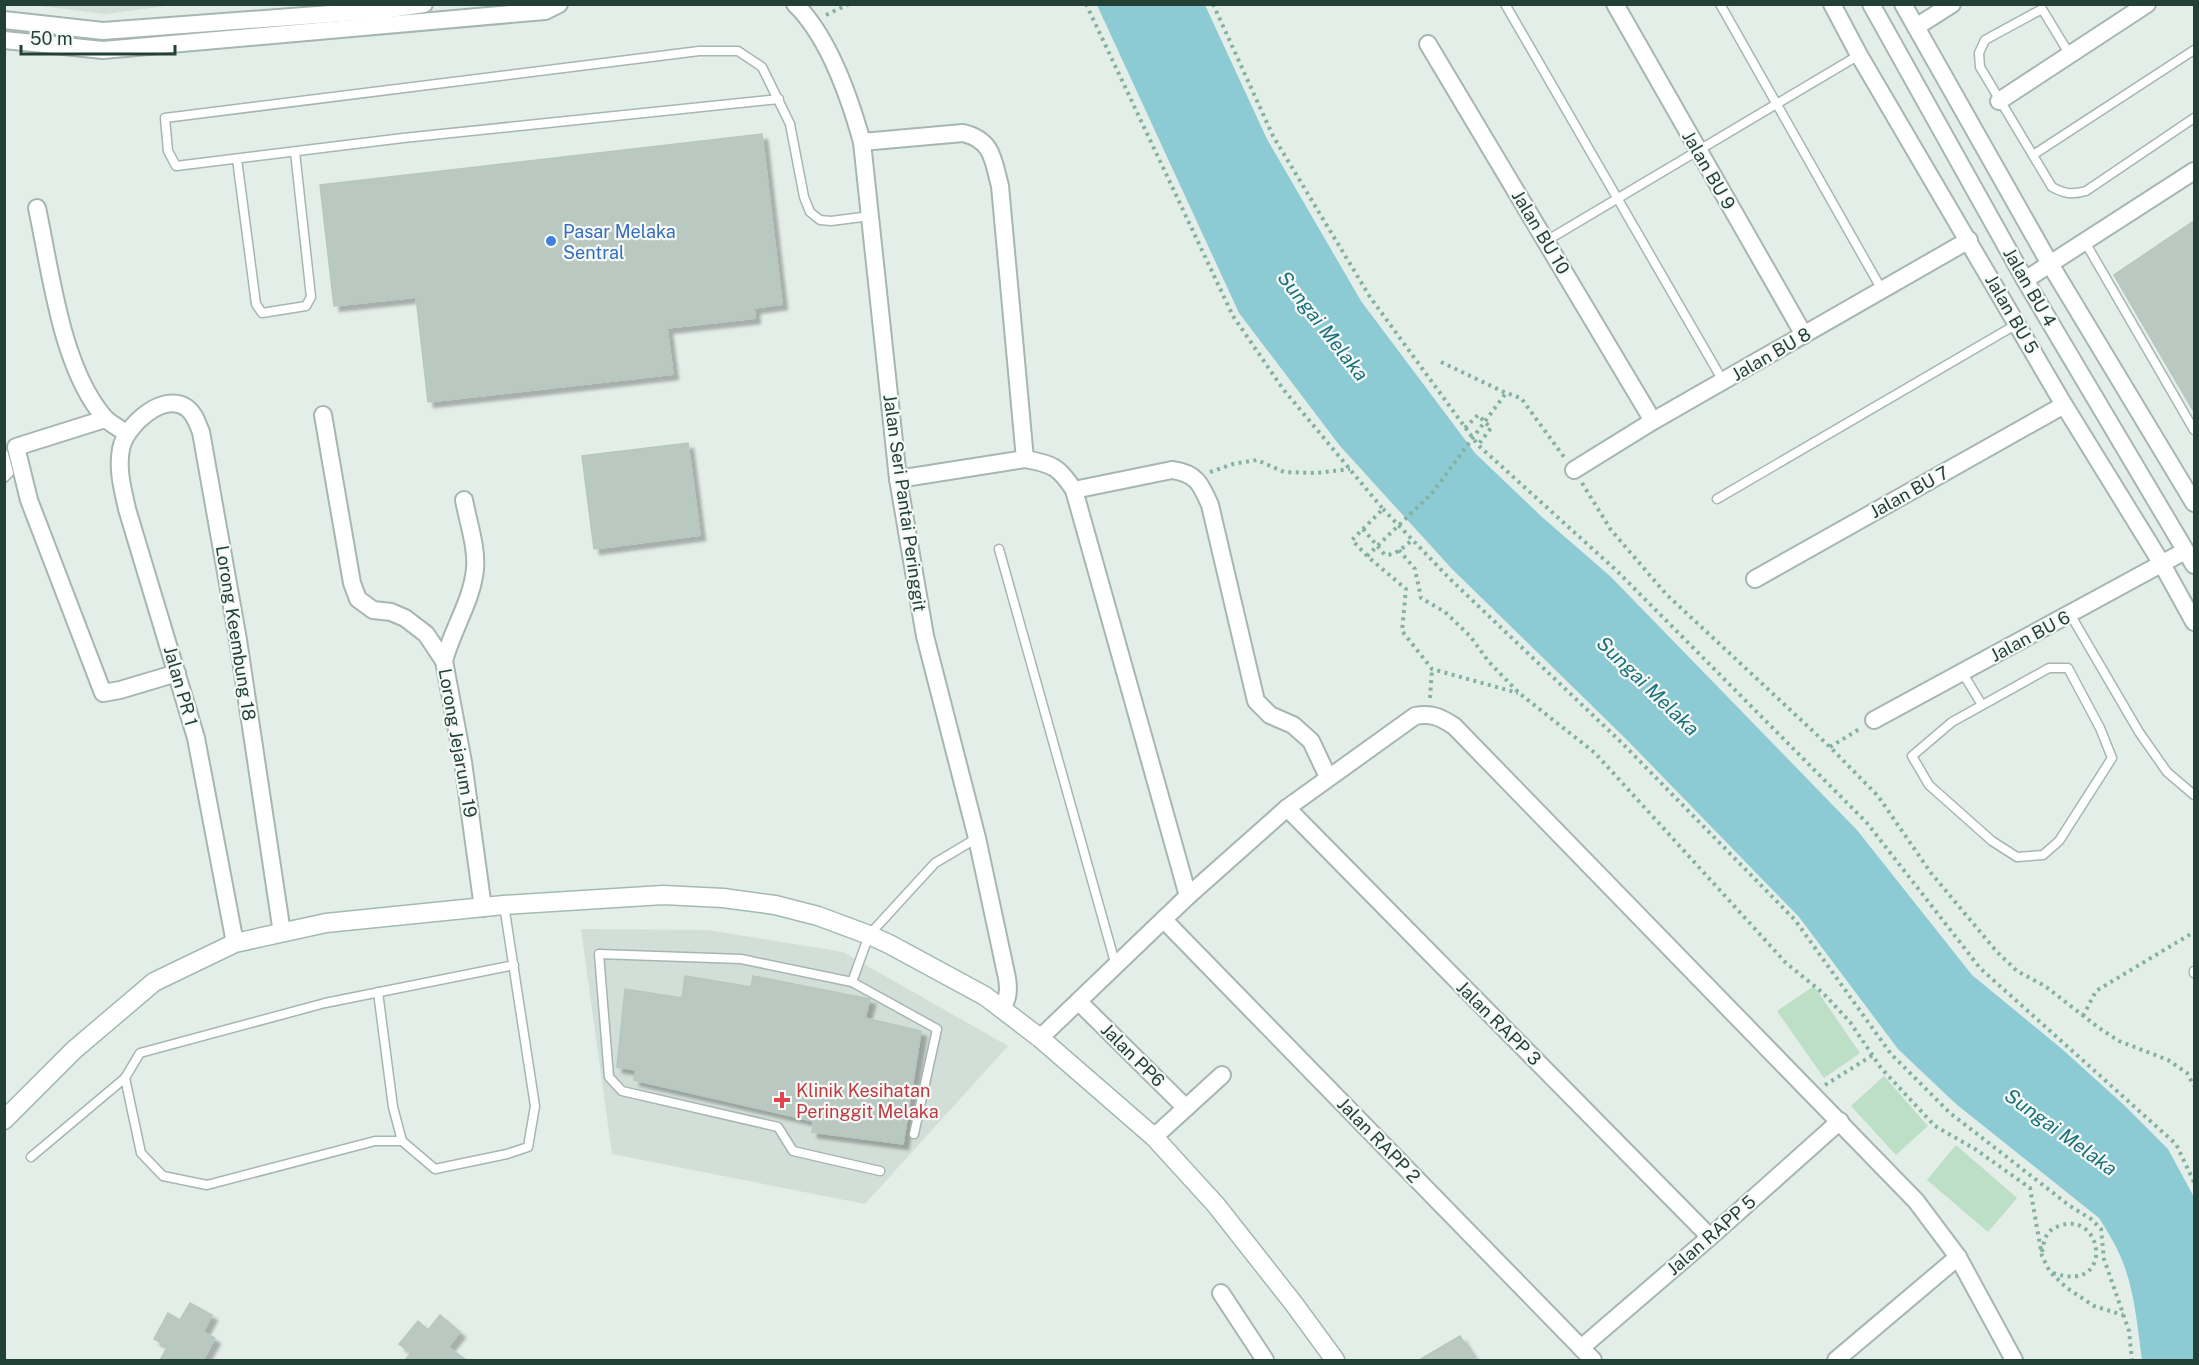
<svg xmlns="http://www.w3.org/2000/svg" width="2199" height="1365" font-family="'Public Sans',sans-serif">
  <style>
    .built { fill: #d2ded8 }
    .green { fill: #bddfc5 }
    .water { fill: #8ccbd3 }
    .building { fill: #b9c9c2; stroke: #b6c7c0; stroke-width: 1.5; filter: url(#shadow) }
    .lines { fill: none; stroke-linecap: round; stroke-linejoin: round }
    .lane-casing { stroke: #a6b6b0; stroke-width: 11 }
    .street-casing { stroke: #a6b6b0; stroke-width: 20 }
    .secondary-casing { stroke: #a2bab0; stroke-width: 21 }
    .path { stroke: #84b1a1; stroke-width: 4; stroke-dasharray: 3 4.5; stroke-linecap: butt }
    .lane { stroke: #fff; stroke-width: 8 }
    .street { stroke: #fff; stroke-width: 16 }
    .secondary { stroke: #fff; stroke-width: 18 }
    .path-bridge { stroke: #84b1a1; stroke-width: 4; stroke-dasharray: 3 4.5; stroke-linecap: butt }
    .shop-dot { fill: #3f7fe0; stroke: #f5faf7; stroke-width: 2 }
    .health-dot { fill: #e0444e; stroke: #f5faf7; stroke-width: 2 }
    .labels { text-anchor: middle; dominant-baseline: central; stroke-width: 4.5; stroke-linejoin: round; paint-order: stroke }
    .street-label { font-size: 18px; fill: #234037; stroke: #f5faf7 }
    .shop-label { font-size: 18px; fill: #366cbe; stroke: #f5faf7; text-anchor: start }
    .health-label { font-size: 18px; fill: #be3a42; stroke: #f5faf7; text-anchor: start }
    .water-label { font-size: 20px; font-style: italic; fill: #1c717d; stroke: #f5faf7 }
  </style>
  <defs>
    <filter id="shadow"><feDropShadow dx="5.5" dy="5.5" stdDeviation="1.5" flood-color="#0004"/></filter>
  </defs>
  <rect width="100%" height="100%" fill="#e4eee9"/>
  <!-- built -->
  <g class="built">
    <path d="M 32,5 L 174,4 L 174,5 L 105,14 Z"/>
    <path d="M 581,929 L 708,930 L 843,952 L 1008,1046 L 865,1204 L 612,1154 Z"/>
  </g>
  <!-- green -->
  <g class="green">
    <path d="M 1814,986 L 1860,1053 L 1824,1078 L 1777,1011 Z"/>
    <path d="M 1884,1076 L 1928,1126 L 1896,1155 L 1851,1106 Z"/>
    <path d="M 1956,1145 L 2017,1198 L 1988,1232 L 1927,1180 Z"/>
  </g>
  <!-- water -->
  <path class="water" d="M 1097,5 L 1205,5 L 1267,139 L 1361,301 L 1475,453 L 1542,517 L 1610,576 L 1857,830 L 1972,975 L 2062,1049 L 2124,1105 L 2168,1149 L 2194,1197 L 2194,1360 L 2142,1360 C 2138,1331 2135,1296 2125,1268 C 2119,1250 2109,1234 2099,1218 L 1956,1104 L 1898,1049 L 1799,917 L 1626,739 L 1452,569 L 1340,446 L 1239,313 Z"/>
  <!-- building -->
  <g class="building">
    <path d="M 762,134 L 782,304 L 754,308 L 755,318 L 667,328 L 673,374 L 428,402 L 416,297 L 334,306 L 320,185 Z"/>
    <path d="M 2194,221 L 2194,412 L 2114,275 Z"/>
    <path d="M 688,443 L 700,535 L 594,549 L 582,456 Z"/>
    <path d="M 685,976 L 751,987 L 753,976 L 870,999 L 865,1018 L 921,1031 L 903,1144 L 812,1132 L 813,1121 L 634,1080 L 636,1070 L 617,1067 L 625,989 L 682,998 Z"/>
    <path d="M 190,1303 L 212,1315 L 203,1332 L 215,1338 L 203,1360 L 160,1360 L 168,1346 L 154,1339 L 168,1313 L 180,1320 Z"/>
    <path d="M 440,1315 L 460,1332 L 448,1347 L 466,1360 L 405,1360 L 411,1353 L 399,1344 L 418,1321 L 428,1330 Z"/>
    <path d="M 1460,1336 L 1475,1360 L 1419,1360 Z"/>
  </g>
  <g class="lines">
    <defs>
      <g id="lane">
        <path d="M 1505,4 L 1723,381"/>
        <path d="M 1720,4 L 1882,290"/>
        <path d="M 2070,55 L 2042,9 L 1985,40 L 1979,53 L 1980,67 L 2052,187 C 2065,194 2072,195 2086,191 L 2194,118"/>
        <path d="M 779,99 L 403,138 L 176,166 L 168,151 L 165,118 L 699,51 L 738,51 L 762,67 L 790,124 L 804,197 L 810,212 L 820,220 L 831,221 L 870,216"/>
        <path d="M 2033,155 L 2194,50"/>
        <path d="M 237,159 L 256,304 L 262,313 L 306,306 L 311,297 L 295,152"/>
        <path d="M 1546,241 L 1859,55"/>
        <path d="M 2085,242 L 2194,430"/>
        <path d="M 4,454 L 9,473 L 4,478"/>
        <path d="M 1717,499 L 2017,324"/>
        <path d="M 999,549 L 1116,966"/>
        <path d="M 2070,614 L 2139,732 L 2167,772 L 2194,795"/>
        <path d="M 2049,668 L 2068,668 L 2100,728 L 2112,758 L 2059,841 L 2043,855 L 2017,857 L 1992,841 L 1929,785 L 1912,756 L 1952,722 Z"/>
        <path d="M 1962,672 L 1982,705"/>
        <path d="M 504,905 L 535,1106 L 528,1147 L 507,1154 L 435,1169 L 402,1141 L 375,1141 L 207,1185 L 163,1176 L 141,1153 L 125,1078 L 140,1053 L 325,1003 L 514,965"/>
        <path d="M 2194,971 L 2194,973"/>
        <path d="M 852,982 L 937,1029 L 914,1134"/>
        <path d="M 378,992 L 393,1107 L 402,1141"/>
        <path d="M 31,1157 L 125,1078"/>
        <path d="M 880,1171 L 793,1151 L 778,1127 L 622,1091 L 609,1077 L 599,954 L 741,959 L 852,982 L 869,935 L 935,863 L 977,838"/>
      </g>
      <g id="street">
        <path d="M 795,4 C 828,36 850,99 862,142 L 898,479 L 925,636 L 977,838 L 1007,978 C 1009,991 1008,998 1002,1009"/>
        <path d="M 1615,4 L 1804,335"/>
        <path d="M 1832,4 L 1859,55 L 2064,405 L 2162,564 L 2194,622"/>
        <path d="M 1871,4 L 2025,280 L 2194,565"/>
        <path d="M 1903,4 L 2050,264 L 2194,503"/>
        <path d="M 4,20 L 103,31 L 383,10 L 424,4"/>
        <path d="M 1916,27 L 1952,4"/>
        <path d="M 4,40 L 103,50 L 545,11 L 559,4"/>
        <path d="M 1428,44 L 1653,421"/>
        <path d="M 1999,101 L 2147,4"/>
        <path d="M 862,142 L 963,133 C 993,140 993,160 1000,186 L 1025,459"/>
        <path d="M 37,208 C 51,272 61,367 104,417 C 109,423 119,428 126,433"/>
        <path d="M 2025,280 L 2194,171"/>
        <path d="M 323,415 L 352,583 L 358,599 L 373,610 L 391,612 L 405,618 L 426,634 L 444,661 L 463,762 L 483,908"/>
        <path d="M 105,419 L 16,447 L 29,500 L 103,693 L 120,690 L 177,673"/>
        <path d="M 1574,470 L 1653,421 L 1969,240"/>
        <path d="M 898,479 L 1025,459 C 1053,464 1059,467 1074,490 L 1188,896"/>
        <path d="M 1074,490 L 1172,470 C 1196,473 1201,484 1210,505 L 1256,701 L 1270,715 L 1293,725 L 1311,741 L 1328,777"/>
        <path d="M 1755,579 L 2064,405"/>
        <path d="M 444,661 C 452,630 472,601 475,569 C 477,547 468,522 464,500"/>
        <path d="M 1874,720 L 2185,551"/>
        <path d="M 1287,808 L 1710,1237"/>
        <path d="M 1164,920 L 1593,1360"/>
        <path d="M 235,943 L 196,738 L 127,509 C 123,490 117,470 121,449 C 125,426 163,391 187,408 C 195,414 197,423 201,432 L 238,640 L 282,933"/>
        <path d="M 1079,1002 L 1186,1108"/>
        <path d="M 1040,1038 L 1188,896 L 1287,808 L 1415,716 C 1432,713 1440,717 1454,726 L 1916,1201 L 1958,1257 L 2014,1360"/>
        <path d="M 1154,1137 L 1222,1075"/>
        <path d="M 1221,1293 L 1265,1360"/>
        <path d="M 1581,1348 L 1710,1237 L 1840,1121"/>
        <path d="M 1836,1360 L 1958,1257"/>
      </g>
      <path id="secondary" d="M 4,1120 L 74,1050 L 154,982 L 235,943 L 326,923 L 504,905 L 663,895 L 723,898 L 775,905 L 818,916 L 869,935 L 889,944 L 985,996 L 1040,1038 L 1154,1137 L 1216,1205 L 1294,1304 L 1335,1360"/>
    </defs>
    <!-- lane casing -->
    <use href="#lane" class="lane-casing"/>
    <!-- street casing -->
    <use href="#street" class="street-casing"/>
    <!-- secondary casing -->
    <use href="#secondary" class="secondary-casing"/>
    <!-- path -->
    <g class="path">
      <path d="M 1086,4 L 1233,316 L 1283,389 L 1383,509 L 1352,540 L 1367,556 L 1406,589 L 1402,631 L 1432,669 L 1518,693"/>
      <path d="M 1213,4 L 1273,136 L 1370,297 L 1478,445 L 1617,571 L 1867,823 L 1980,968 L 2176,1144 L 2194,1182"/>
      <path d="M 826,15 L 849,4"/>
      <path d="M 1441,362 L 1506,393 L 1521,398 L 1564,457"/>
      <path d="M 1465,428 L 1478,415 L 1491,428 L 1478,445"/>
      <path d="M 1210,472 L 1233,464 L 1257,460 L 1284,472 L 1317,473 L 1350,469"/>
      <path d="M 1582,483 L 1611,530 L 1666,594 L 1830,747 L 1878,796 L 1931,873 L 1997,952 L 2017,971 L 2045,986 L 2099,1028 L 2119,1041 L 2168,1060 L 2187,1073 L 2194,1086"/>
      <path d="M 1383,509 L 1450,579 L 1622,743 L 1795,920 L 1891,1054 L 1950,1113 L 2070,1206 L 2091,1219 L 2101,1229 L 2104,1259 L 2129,1331 L 2132,1360"/>
      <path d="M 1363,529 L 1385,555 C 1396,555 1404,547 1412,540"/>
      <path d="M 1399,550 L 1415,569 L 1421,598 L 1445,612 L 1470,636 L 1489,662 L 1519,693 L 1595,753 L 1786,963 L 1823,993 L 1850,1022 L 1881,1068 L 1935,1126 L 1975,1149 L 2030,1188 L 2042,1256 L 2050,1272 L 2067,1288 L 2094,1306 L 2123,1315"/>
      <path d="M 1430,698 L 1432,669"/>
      <path d="M 1830,747 L 1861,728"/>
      <path d="M 2083,1016 L 2096,991 L 2194,932"/>
      <path d="M 1825,1085 L 1873,1055"/>
      <path d="M 2042,1252 C 2044,1240 2046,1230 2059,1226 C 2104,1209 2115,1295 2053,1273"/>
    </g>
    <!-- lane -->
    <use href="#lane" class="lane"/>
    <!-- street -->
    <use href="#street" class="street"/>
    <!-- secondary -->
    <use href="#secondary" class="secondary"/>
    <!-- path-bridge -->
    <path class="path-bridge" d="M 1367,556 L 1432,493 L 1506,393"/>
  </g>
  <!-- markers -->
  <circle class="shop-dot" cx="551" cy="241" r="6"/>
  <path class="health-dot" d="M779 1091h6v6h6v6h-6v6h-6v-6h-6v-6h6z"/>
  <g class="labels">
    <!-- street labels -->
    <g class="street-label">
      <text transform="translate(1709 170) rotate(60)">Jalan BU 9</text>
      <text transform="translate(1541 232) rotate(59)">Jalan BU 10</text>
      <text transform="translate(2030 287) rotate(60)">Jalan BU 4</text>
      <text transform="translate(2012 314) rotate(60)">Jalan BU 5</text>
      <text transform="translate(1771 354) rotate(-30)">Jalan BU 8</text>
      <text transform="translate(1909 492) rotate(-29)">Jalan BU 7</text>
      <text transform="translate(905 503) rotate(82)">Jalan Seri Pantai Peringgit</text>
      <text transform="translate(236 633) rotate(81)">Lorong Keembung 18</text>
      <text transform="translate(2030 636) rotate(-28)">Jalan BU 6</text>
      <text transform="translate(181 686) rotate(74)">Jalan PR 1</text>
      <text transform="translate(458 743) rotate(80)">Lorong Jejarum 19</text>
      <text transform="translate(1499 1023) rotate(45)">Jalan RAPP 3</text>
      <text transform="translate(1133 1055) rotate(45)">Jalan PP6</text>
      <text transform="translate(1379 1140) rotate(46)">Jalan RAPP 2</text>
      <text transform="translate(1711 1235) rotate(-41)">Jalan RAPP 5</text>
    </g>
    <!-- shop labels -->
    <g class="shop-label">
      <text x="563" y="231">Pasar Melaka<tspan x="563" dy="21">Sentral</tspan></text>
    </g>
    <!-- health labels -->
    <g class="health-label">
      <text x="796" y="1090">Klinik Kesihatan<tspan x="796" dy="21">Peringgit Melaka</tspan></text>
    </g>
    <!-- water labels -->
    <g class="water-label">
      <text transform="translate(1323 326) rotate(52)">Sungai Melaka</text>
      <text transform="translate(1648 686) rotate(44)">Sungai Melaka</text>
      <text transform="translate(2061 1132) rotate(36)">Sungai Melaka</text>
    </g>
  </g>
  <!-- border -->
  <rect width="2199" height="1365" fill="none" stroke="#234037" stroke-width="12"/>
  <!-- scale -->
  <path d="M21 45v9h154v-9" fill="none" stroke="#234037" stroke-width="3"/>
  <text x="30" y="45" font-size="18" fill="#234037" stroke="#f5faf7" stroke-width="4.5" paint-order="stroke">50 m</text>
</svg>
